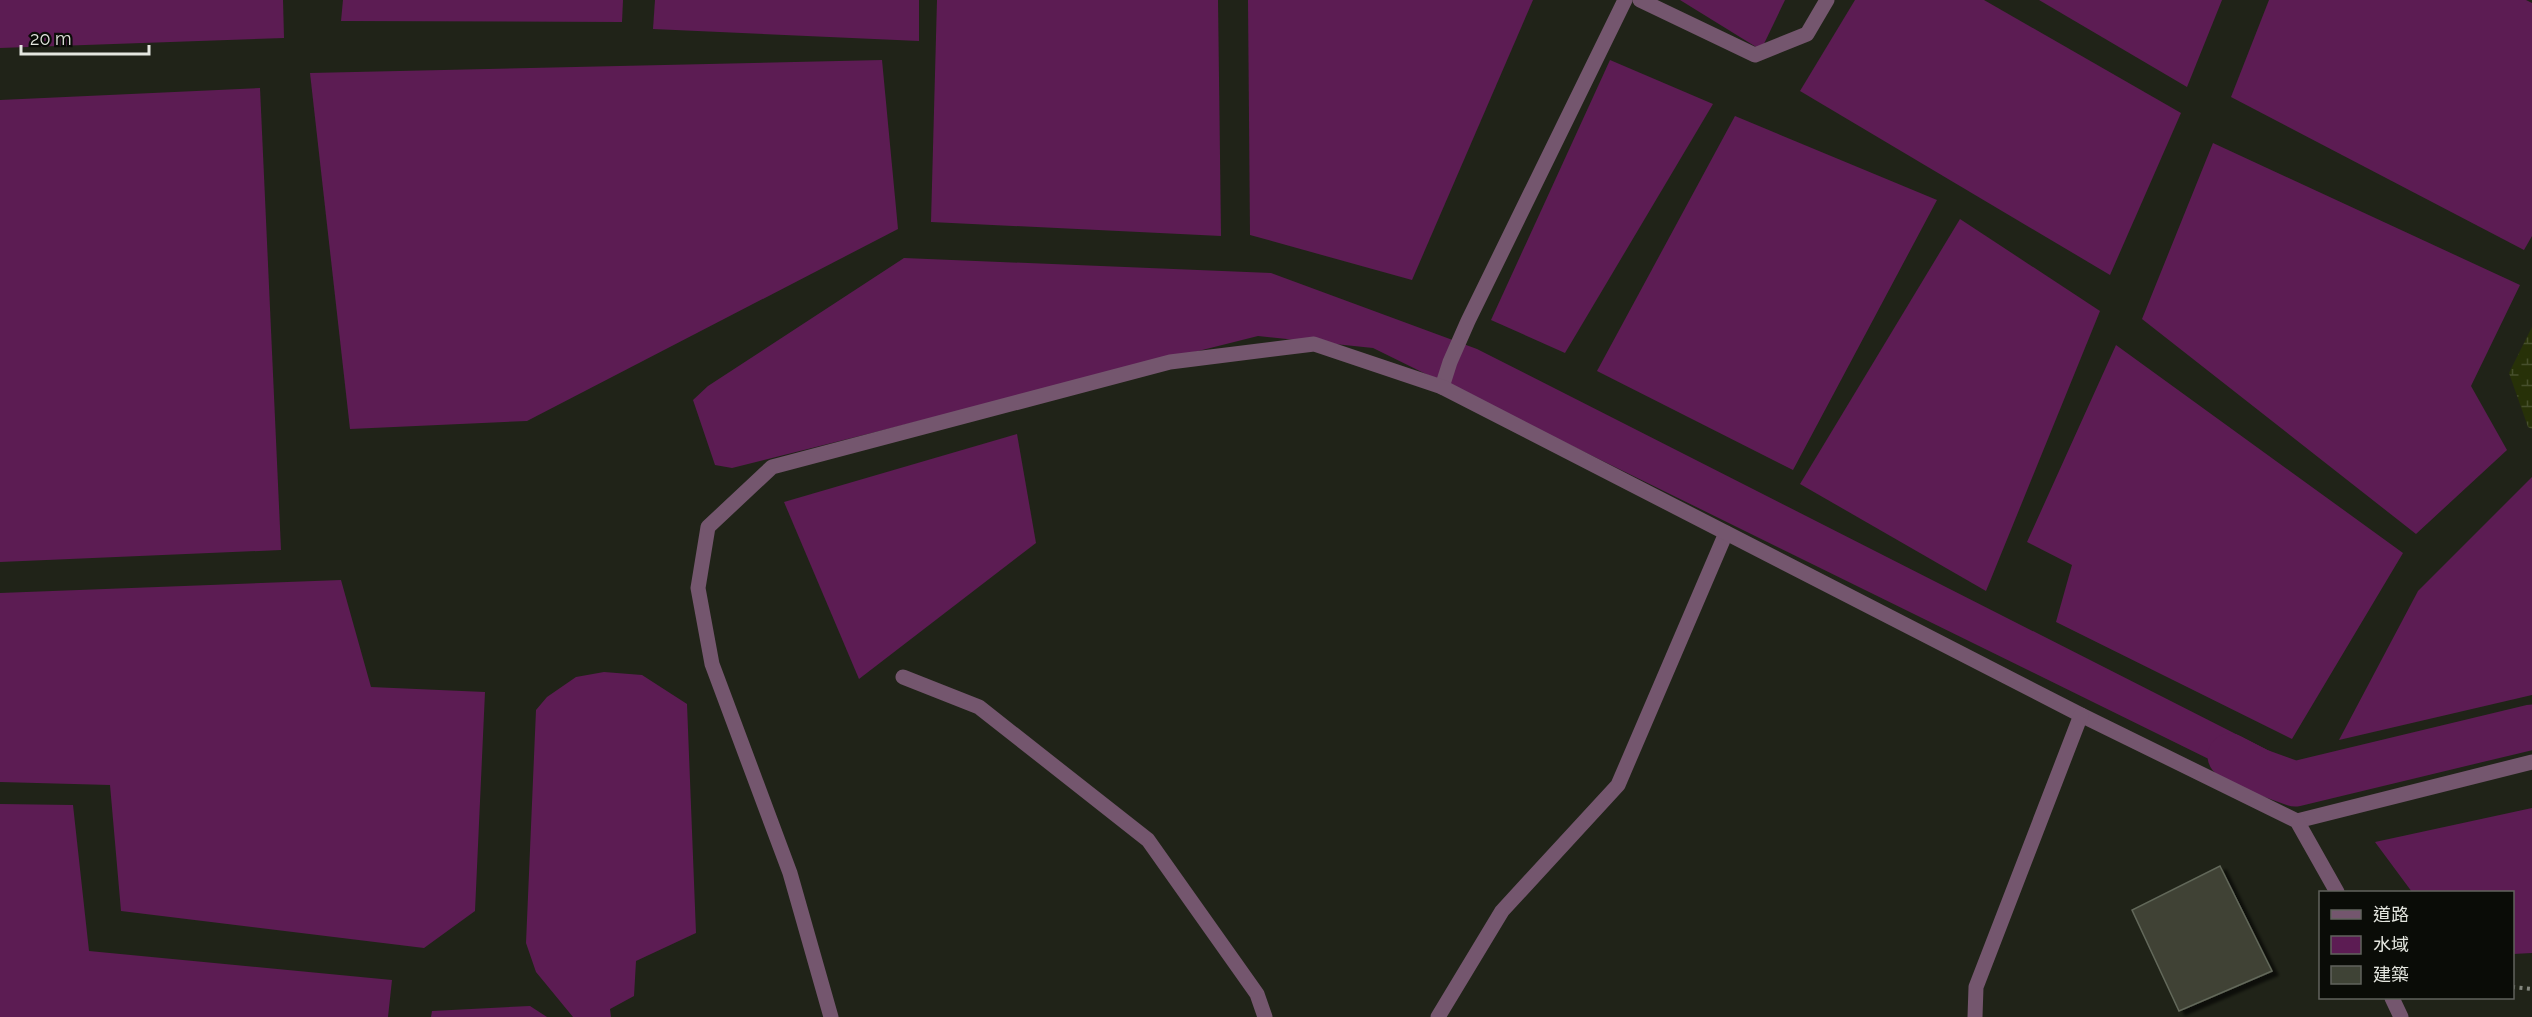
<svg xmlns="http://www.w3.org/2000/svg" width="2532" height="1017" font-family="Raleway,'Noto Sans TC',sans-serif">
  <style>
    .wetland { fill: url(#wetland-marsh) }
    .water { fill: #5c1c53 }
    .lines { fill: none; stroke-linecap: round; stroke-linejoin: round }
    .canal { stroke: #5c1c53; stroke-width: 45 }
    .building { fill: #3f4336; stroke: #63685a; stroke-width: 1.5; filter: url(#shadow) }
    .path { stroke: #83867d; stroke-width: 4; stroke-dasharray: 3 4.5; stroke-linecap: butt }
    .lane { stroke: #74566e; stroke-width: 15 }
    .street { stroke: #74566e; stroke-width: 15 }
  </style>
  <defs>
    <pattern id="wetland-marsh" width="20" height="14" patternUnits="userSpaceOnUse" patternTransform="scale(1.5)"><rect width="20" height="14" fill="#273108"/><path d="M1 5h8M5 5V1M11 12h8M15 12V8" fill="none" stroke="#464f2c"/></pattern>
    <filter id="shadow"><feDropShadow dx="6" dy="4" stdDeviation="1.5" flood-color="#0009"/></filter>
  </defs>
  <rect width="100%" height="100%" fill="#202318"/>
  <!-- wetland -->
  <path class="wetland" d="M 2532,327 L 2532,429 L 2528,427 L 2509,373 Z"/>
  <!-- water -->
  <g class="water">
    <path d="M 0,0 L 283,0 L 284,38 L 0,48 Z"/>
    <path d="M 343,0 L 623,0 L 622,22 L 341,21 Z"/>
    <path d="M 655,0 L 919,0 L 919,41 L 653,29 Z"/>
    <path d="M 937,0 L 1218,0 L 1221,236 L 931,222 Z"/>
    <path d="M 1248,0 L 1533,0 L 1412,280 L 1250,235 Z"/>
    <path d="M 1680,0 L 1785,0 L 1761,50 Z"/>
    <path d="M 1855,0 L 1984,0 L 2181,113 L 2110,275 L 1800,91 Z"/>
    <path d="M 2039,0 L 2222,0 L 2187,87 Z"/>
    <path d="M 2269,0 L 2526,0 L 2532,3 L 2532,236 L 2524,250 L 2231,97 Z"/>
    <path d="M 882,60 L 898,229 L 527,421 L 350,429 L 310,73 Z"/>
    <path d="M 1610,60 L 1713,104 L 1565,353 L 1491,320 Z"/>
    <path d="M 260,88 L 281,550 L 0,562 L 0,100 Z"/>
    <path d="M 1735,116 L 1937,200 L 1793,470 L 1597,371 Z"/>
    <path d="M 2213,143 L 2520,285 L 2471,386 L 2507,450 L 2416,534 L 2142,319 Z"/>
    <path d="M 1960,219 L 2100,311 L 1986,591 L 1800,484 Z"/>
    <path d="M 904,258 L 1271,273 L 1477,349 L 2287,760 L 2284,796 L 1373,348 L 1258,336 L 732,468 L 715,465 L 693,400 L 708,386 Z"/>
    <path d="M 2116,345 L 2403,553 L 2292,739 L 2056,622 L 2072,565 L 2027,542 Z"/>
    <path d="M 1017,434 L 1036,543 L 859,679 L 784,502 Z"/>
    <path d="M 2532,477 L 2532,695 L 2339,740 L 2418,591 Z"/>
    <path d="M 341,580 L 371,687 L 485,692 L 475,911 L 424,948 L 121,911 L 110,785 L 0,782 L 0,593 Z"/>
    <path d="M 604,672 L 642,675 L 687,704 L 696,933 L 636,961 L 634,996 L 610,1009 L 611,1017 L 573,1017 L 536,972 L 526,943 L 536,710 L 547,697 L 576,677 Z"/>
    <path d="M 0,804 L 73,805 L 89,951 L 392,980 L 388,1017 L 0,1017 Z"/>
    <path d="M 2532,808 L 2532,953 L 2513,954 L 2512,892 L 2412,892 L 2375,842 Z"/>
    <path d="M 530,1006 L 547,1017 L 431,1017 L 432,1011 Z"/>
  </g>
  <g class="lines">
    <!-- canal -->
    <path class="canal" d="M 2230,756 L 2259,771 L 2295,784 L 2532,727"/>
  </g>
  <!-- building -->
  <path class="building" d="M 2220,866 L 2272,971 L 2179,1011 L 2132,910 Z"/>
  <g class="lines">
    <!-- path -->
    <path class="path" d="M 2512,987 L 2532,989"/>
    <!-- lane -->
    <g class="lane">
      <path d="M 2297,821 L 2532,762"/>
      <path d="M 1438,1017 L 1502,911 L 1618,785 L 1726,533"/>
    </g>
    <!-- street -->
    <g class="street">
      <path d="M 1640,0 L 1755,55 L 1807,34 L 1827,0"/>
      <path d="M 1442,387 L 1450,362 L 1468,321 L 1625,0"/>
      <path d="M 903,677 L 979,707 L 1148,840 L 1257,994 L 1265,1017"/>
      <path d="M 2392,998 L 2401,1017"/>
      <path d="M 831,1017 L 790,873 L 712,664 L 698,588 L 708,527 L 772,467 L 1170,362 L 1314,344 L 1442,387 L 2081,715 L 2297,821 L 2337,892"/>
      <path d="M 1975,1017 L 1976,987 L 2081,715"/>
    </g>
  </g>
  <!-- legend -->
  <rect x="2319" y="891" width="195" height="108" fill="#0a0c07" stroke="#61635d" stroke-width="1.5"/>
  <rect x="2331" y="910" width="30" height="9" fill="#74566e" stroke="#61635d" stroke-width="1.5"/>
  <text x="2373" y="921" font-size="18" fill="#e4e6df">道路</text>
  <rect x="2331" y="936" width="30" height="18" fill="#5c1c53" stroke="#61635d" stroke-width="1.5"/>
  <text x="2373" y="951" font-size="18" fill="#e4e6df">水域</text>
  <rect x="2331" y="966" width="30" height="18" fill="#3f4336" stroke="#61635d" stroke-width="1.5"/>
  <text x="2373" y="981" font-size="18" fill="#e4e6df">建築</text>
  <!-- scale -->
  <path d="M21 45v9h128v-9" fill="none" stroke="#e4e6df" stroke-width="3"/>
  <text x="30" y="45" font-size="18" fill="#e4e6df" stroke="#0a0c07" stroke-width="4.5" paint-order="stroke">20 m</text>
</svg>
